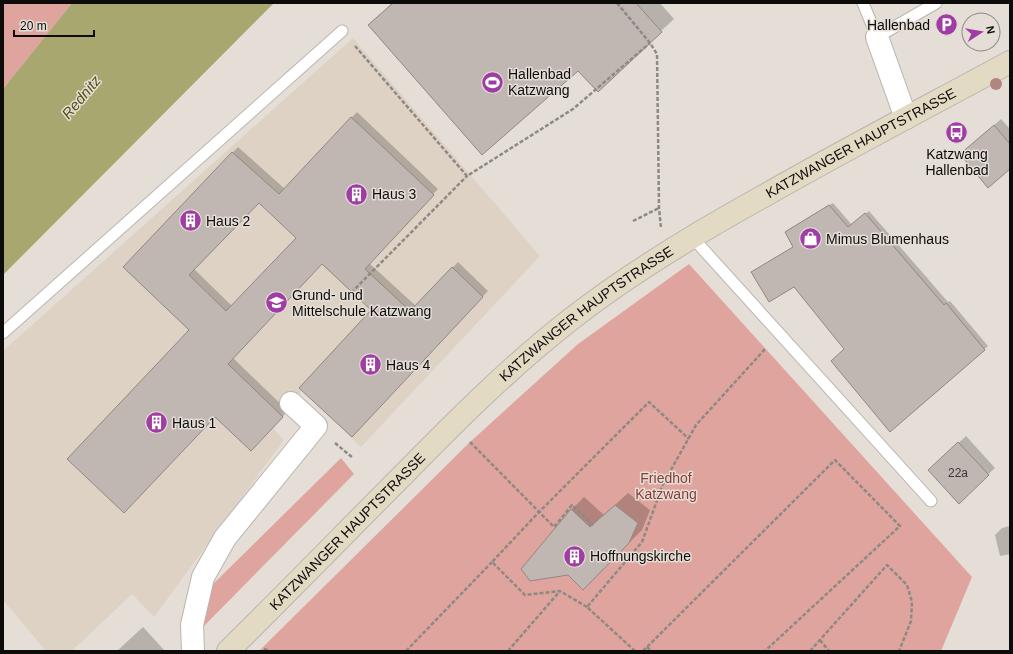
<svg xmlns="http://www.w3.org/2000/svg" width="1013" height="654" font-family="Helvetica,sans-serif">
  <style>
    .built { fill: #ded2c5 }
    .green { fill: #dfa49d }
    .water { fill: #a8a770 }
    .shadow { fill: #0003; fill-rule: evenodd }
    .building { fill: #c0b6b2; stroke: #918884; fill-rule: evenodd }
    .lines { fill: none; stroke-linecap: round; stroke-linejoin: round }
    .lane-casing { stroke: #bbb4ae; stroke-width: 13 }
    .street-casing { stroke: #bbb4ae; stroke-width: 24 }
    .secondary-casing { stroke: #bbb4ae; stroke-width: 24 }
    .path { stroke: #8e8984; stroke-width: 2.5; stroke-dasharray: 4 2; stroke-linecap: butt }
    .lane { stroke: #fff; stroke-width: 11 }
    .street { stroke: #fff; stroke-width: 22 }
    .secondary { stroke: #e3dac3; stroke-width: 22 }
    .tree { fill: #b2857e }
    .labels { text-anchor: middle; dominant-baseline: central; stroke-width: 3; stroke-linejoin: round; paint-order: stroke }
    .number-label { font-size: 12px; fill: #3a3634 }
    .poi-label { font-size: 14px; fill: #0e0c0a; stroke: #e5ded7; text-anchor: start }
    .street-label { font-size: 14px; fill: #0e0c0a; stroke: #e5ded7 }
    .park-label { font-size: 14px; fill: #883c36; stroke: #e5ded7 }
    .water-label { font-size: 15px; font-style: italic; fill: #53510f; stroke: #e5ded7 }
  </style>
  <rect width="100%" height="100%" fill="#e5ded7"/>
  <!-- built -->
  <path class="built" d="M 353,38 L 540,256 L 361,447 L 302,391 L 281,414 L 284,416 L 273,428 L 284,440 L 154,617 L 132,594 L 72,651 L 46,651 L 3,600 L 3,351 Z"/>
  <!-- green -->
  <g class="green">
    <path d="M 3,3 L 72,3 L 3,89 Z"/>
    <path d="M 689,264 L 972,577 L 941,651 L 259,651 L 470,442 L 578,344 Z"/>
    <path d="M 341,458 L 354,474 L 203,627 L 205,592 Z"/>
  </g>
  <!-- water -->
  <path class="water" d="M 72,3 L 274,3 L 3,275 L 3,89 Z"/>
  <!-- shadow -->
  <g class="shadow">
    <path d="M 392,3 L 660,3 L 674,19 L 661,31 L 578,69 L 369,25 Z"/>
    <path d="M 357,112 L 438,189 L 369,263 L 416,306 L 458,262 L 488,291 L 357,430 L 372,310 L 322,263 L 233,358 L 288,411 L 251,450 L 191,330 L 124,267 L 238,147 L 285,189 ZM 259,202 L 297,238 L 232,306 L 194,269 Z"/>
    <path d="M 1001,119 L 1010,129 L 1010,168 L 961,154 Z"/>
    <path d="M 833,203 L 852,225 L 869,211 L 948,302 L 950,301 L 988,346 L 890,430 L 846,349 L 794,285 L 753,272 L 794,246 L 786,233 L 789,229 Z"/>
    <path d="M 966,436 L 995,468 L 959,502 L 936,464 Z"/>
    <path d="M 628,493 L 650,510 L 642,530 L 583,589 L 571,510 L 584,497 L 604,515 Z"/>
    <path d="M 1010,526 L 1010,554 L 1000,556 L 995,535 L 1002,528 Z"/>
    <path d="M 143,627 L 165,651 L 117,651 Z"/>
  </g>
  <!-- building -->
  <g class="building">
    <path d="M 393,3 L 636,3 L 662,32 L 598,92 L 578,71 L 482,155 L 368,25 Z"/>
    <path d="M 351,117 L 434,195 L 365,269 L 410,311 L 452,267 L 483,297 L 352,437 L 299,388 L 371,310 L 322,264 L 228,364 L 283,417 L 251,451 L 215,417 L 124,513 L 67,459 L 189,330 L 123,267 L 232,152 L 279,194 ZM 259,203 L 296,238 L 226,311 L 189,275 Z"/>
    <path d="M 994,125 L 1010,144 L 1010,169 L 988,188 L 960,154 Z"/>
    <path d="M 829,205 L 848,227 L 865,213 L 944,305 L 946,303 L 985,350 L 890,432 L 831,361 L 844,349 L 794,287 L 769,302 L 751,272 L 793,247 L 785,232 Z"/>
    <path d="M 958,442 L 989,475 L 959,504 L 928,470 Z"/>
    <path d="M 615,505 L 638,523 L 629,543 L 583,590 L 568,575 L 530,581 L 521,569 L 571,509 L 590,527 Z"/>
  </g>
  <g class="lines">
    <defs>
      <g id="lane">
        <path d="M 863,3 L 877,37 L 936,3"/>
        <path d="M 692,237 L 931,501"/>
        <path d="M 3,333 L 342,31"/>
      </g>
      <g id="street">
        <path d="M 877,37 L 906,118"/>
        <path d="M 193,651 L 192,625 L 203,577 L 225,538 L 316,426 L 291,403"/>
      </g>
      <g id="secondary">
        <path id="s1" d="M 228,651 C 288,592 347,531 406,472 C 458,419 511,366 570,320 C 630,273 695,234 762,197 C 844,150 927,107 1010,62"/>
      </g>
    </defs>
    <!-- lane casing -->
    <use href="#lane" class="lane-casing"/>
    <!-- street casing -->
    <use href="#street" class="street-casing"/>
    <!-- secondary casing -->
    <use href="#secondary" class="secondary-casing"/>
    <!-- path -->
    <g class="path">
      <path d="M 617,3 L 650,43 L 657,54 L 659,208 L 661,228"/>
      <path d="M 355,46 L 467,176 L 573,109 L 650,43"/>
      <path d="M 633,221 L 659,208"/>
      <path d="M 347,297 L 467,176"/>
      <path d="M 470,442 L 554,527 L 572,505 L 593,525"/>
      <path d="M 335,443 L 353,458"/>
      <path d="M 587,607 L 560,591 L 525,595 L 492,562 L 539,512 L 649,402 L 689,439"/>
      <path d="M 820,640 L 829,651"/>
      <path d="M 647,647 L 651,651"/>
      <path d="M 264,649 L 270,651"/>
      <path d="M 406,651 L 492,562"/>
      <path d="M 508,651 L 560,591"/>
      <path d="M 635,651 L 587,607 L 642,542 L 663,484 L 696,425 L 766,348"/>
      <path d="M 643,651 L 835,460 L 900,526 L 765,651"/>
      <path d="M 810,651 L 887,565 L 907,585 L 912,602 L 911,621 L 899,651"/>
    </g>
    <!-- lane -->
    <use href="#lane" class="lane"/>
    <!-- street -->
    <use href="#street" class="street"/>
    <!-- secondary -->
    <use href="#secondary" class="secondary"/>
  </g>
  <!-- trees -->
  <circle class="tree" cx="996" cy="84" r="6"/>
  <!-- icons -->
  <defs>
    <symbol id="parking-disc" viewBox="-11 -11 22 22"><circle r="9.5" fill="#a03da4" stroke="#e5ded7"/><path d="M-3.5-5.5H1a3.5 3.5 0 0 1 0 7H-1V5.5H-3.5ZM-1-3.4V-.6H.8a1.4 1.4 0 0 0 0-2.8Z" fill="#fff"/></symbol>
    <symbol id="stadium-disc" viewBox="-11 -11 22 22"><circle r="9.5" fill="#a03da4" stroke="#e5ded7"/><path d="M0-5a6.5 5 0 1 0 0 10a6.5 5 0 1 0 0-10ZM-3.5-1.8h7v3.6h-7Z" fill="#fff"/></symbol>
    <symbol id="bus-disc" viewBox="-11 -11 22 22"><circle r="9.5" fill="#a03da4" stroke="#e5ded7"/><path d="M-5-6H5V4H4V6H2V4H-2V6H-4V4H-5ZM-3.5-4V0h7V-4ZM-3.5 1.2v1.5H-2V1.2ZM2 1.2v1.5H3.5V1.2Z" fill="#fff"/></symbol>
    <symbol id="building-disc" viewBox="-11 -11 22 22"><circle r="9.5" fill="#a03da4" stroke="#e5ded7"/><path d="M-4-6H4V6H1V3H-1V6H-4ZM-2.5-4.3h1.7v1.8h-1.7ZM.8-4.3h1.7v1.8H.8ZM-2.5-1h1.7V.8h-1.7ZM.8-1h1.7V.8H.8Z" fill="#fff"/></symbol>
    <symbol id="shop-disc" viewBox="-11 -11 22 22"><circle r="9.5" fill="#a03da4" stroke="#e5ded7"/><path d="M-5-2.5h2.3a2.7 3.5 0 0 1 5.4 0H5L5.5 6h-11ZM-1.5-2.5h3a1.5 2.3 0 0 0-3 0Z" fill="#fff"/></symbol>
    <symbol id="school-disc" viewBox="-11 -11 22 22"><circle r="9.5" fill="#a03da4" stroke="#e5ded7"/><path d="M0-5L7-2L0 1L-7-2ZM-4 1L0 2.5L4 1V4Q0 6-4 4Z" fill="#fff"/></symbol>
  </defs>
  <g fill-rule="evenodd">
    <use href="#parking-disc" x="934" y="12" width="25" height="25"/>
    <use href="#stadium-disc" x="480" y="70" width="25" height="25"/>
    <use href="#bus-disc" x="944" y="120" width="25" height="25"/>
    <use href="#building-disc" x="344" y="182" width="25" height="25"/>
    <use href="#building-disc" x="178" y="208" width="25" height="25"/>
    <use href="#shop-disc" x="798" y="226" width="25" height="25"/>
    <use href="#school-disc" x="264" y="290" width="25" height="25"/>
    <use href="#building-disc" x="358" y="352" width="25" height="25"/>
    <use href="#building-disc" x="144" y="410" width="25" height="25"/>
    <use href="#building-disc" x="562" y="544" width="25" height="25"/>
  </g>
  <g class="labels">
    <!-- number labels -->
    <g class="number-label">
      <text x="958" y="473">22a</text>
    </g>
    <!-- poi labels -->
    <g class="poi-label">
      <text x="930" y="25" text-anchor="end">Hallenbad</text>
      <text x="508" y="74">Hallenbad<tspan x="508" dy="16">Katzwang</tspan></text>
      <text x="957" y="154" text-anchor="middle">Katzwang<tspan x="957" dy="16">Hallenbad</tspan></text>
      <text x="372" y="194">Haus 3</text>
      <text x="206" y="221">Haus 2</text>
      <text x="826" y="239">Mimus Blumenhaus</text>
      <text x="292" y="295">Grund- und<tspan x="292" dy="16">Mittelschule Katzwang</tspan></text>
      <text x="386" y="365">Haus 4</text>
      <text x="172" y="423">Haus 1</text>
      <text x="590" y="556">Hoffnungskirche</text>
    </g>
    <!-- street labels -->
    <g class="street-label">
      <text stroke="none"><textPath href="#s1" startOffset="817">KATZWANGER HAUPTSTRASSE</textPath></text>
      <text stroke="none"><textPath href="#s1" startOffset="493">KATZWANGER HAUPTSTRASSE</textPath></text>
      <text stroke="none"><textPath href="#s1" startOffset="169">KATZWANGER HAUPTSTRASSE</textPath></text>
    </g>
    <!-- park labels -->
    <g class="park-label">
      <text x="666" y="478">Friedhof<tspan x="666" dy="16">Katzwang</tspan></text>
    </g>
    <!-- water labels -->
    <g class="water-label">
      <text transform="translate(81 97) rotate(-50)">Rednitz</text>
    </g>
  </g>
  <!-- border -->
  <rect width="1013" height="654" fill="none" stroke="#0e0c0a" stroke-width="8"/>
  <!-- north arrow -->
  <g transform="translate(981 32) rotate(78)"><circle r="19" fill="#e5ded7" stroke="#8f8a85"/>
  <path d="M0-3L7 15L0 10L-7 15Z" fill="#a03da4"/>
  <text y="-6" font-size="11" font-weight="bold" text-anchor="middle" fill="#0e0c0a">N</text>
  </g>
  <!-- scale -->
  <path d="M14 30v6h80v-6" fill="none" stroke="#0e0c0a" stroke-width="2"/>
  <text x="20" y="30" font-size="12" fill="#0e0c0a" stroke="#e5ded7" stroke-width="3" paint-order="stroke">20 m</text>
</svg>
